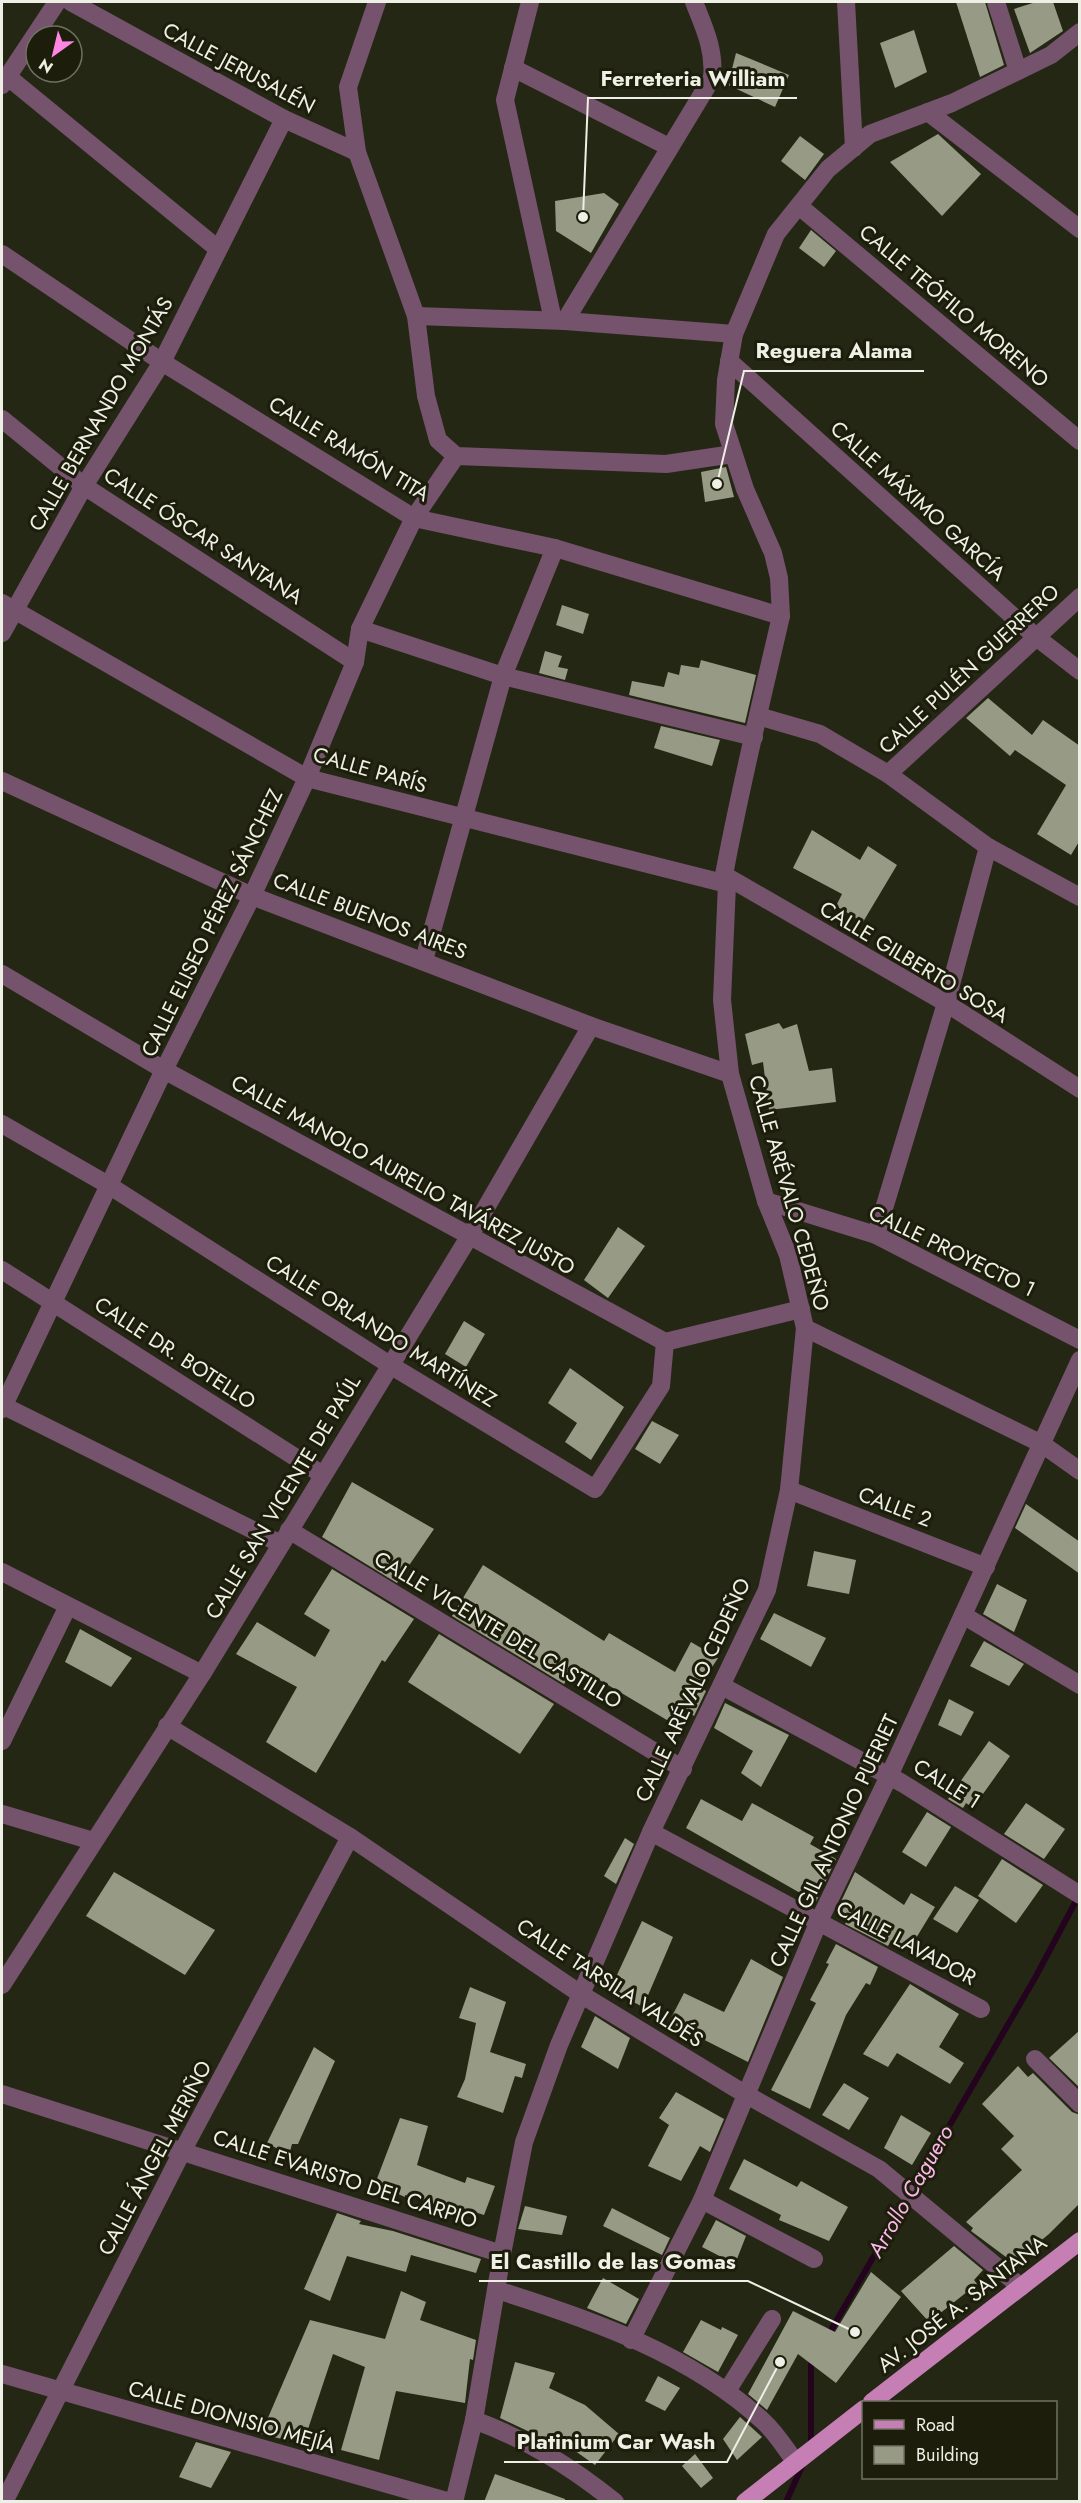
<svg xmlns="http://www.w3.org/2000/svg" width="1081" height="2503" font-family="Jost,sans-serif">
  <style>
    .lines { fill: none; stroke-linecap: round; stroke-linejoin: round }
    .stream { stroke: #24031e; stroke-width: 6 }
    .building { fill: #979a84 }
    .minor { stroke: #76536d; stroke-width: 18 }
    .major { stroke: #c67fb4; stroke-width: 18 }
    .labels { text-anchor: middle; dominant-baseline: central; stroke-width: 6; stroke-linejoin: round; paint-order: stroke }
    .street-label { font-size: 21px; fill: #eff0e5; stroke: #1c1d0b }
    .water-label { font-size: 22px; font-style: italic; fill: #fdb8eb; stroke: #1c1d0b }
    .leader { fill: none; stroke: #eff0e5; stroke-width: 2 }
    .callout-dot { fill: #eff0e5; stroke: #1c1d0b; stroke-width: 2 }
    .callout-label { font-size: 22px; text-anchor: middle; font-weight: bold; fill: #eff0e5; stroke: #1c1d0b; stroke-width: 6; stroke-linejoin: round; paint-order: stroke }
  </style>
  <rect width="100%" height="100%" fill="#252715"/>
  <g class="lines">
    <!-- stream -->
    <g class="stream">
      <path d="M 827,2337 L 1035,1978 L 1078,1897"/>
      <path d="M 811,2446 L 811,2364 L 815,2359"/>
      <path d="M 786,2502 L 803,2464"/>
    </g>
  </g>
  <!-- building -->
  <g class="building">
    <path d="M 956,2 L 985,2 L 1004,65 L 980,77 Z"/>
    <path d="M 1036,2 L 1053,2 L 1063,31 L 1030,53 L 1014,9 Z"/>
    <path d="M 914,30 L 927,72 L 895,88 L 880,43 Z"/>
    <path d="M 736,53 L 789,75 L 775,107 L 728,85 Z"/>
    <path d="M 938,134 L 981,174 L 942,216 L 890,162 Z"/>
    <path d="M 800,136 L 824,154 L 805,180 L 781,161 Z"/>
    <path d="M 604,193 L 619,204 L 591,253 L 556,231 L 555,201 Z"/>
    <path d="M 811,230 L 836,251 L 824,267 L 799,248 Z"/>
    <path d="M 726,467 L 734,497 L 705,502 L 701,472 Z"/>
    <path d="M 562,605 L 589,614 L 583,634 L 556,625 Z"/>
    <path d="M 545,651 L 562,656 L 558,667 L 568,669 L 565,680 L 539,673 Z"/>
    <path d="M 701,660 L 756,675 L 745,723 L 629,695 L 632,681 L 664,687 L 668,672 L 679,675 L 681,665 L 699,668 Z"/>
    <path d="M 988,698 L 1032,735 L 1043,720 L 1080,746 L 1080,840 L 1071,855 L 1037,834 L 1066,785 L 1015,750 L 1010,756 L 966,718 Z"/>
    <path d="M 661,726 L 720,740 L 712,766 L 654,748 Z"/>
    <path d="M 812,830 L 860,860 L 868,846 L 897,865 L 863,922 L 836,906 L 842,894 L 793,868 Z"/>
    <path d="M 779,1023 L 783,1029 L 797,1024 L 809,1071 L 832,1068 L 836,1102 L 769,1110 L 763,1062 L 752,1065 L 745,1034 Z"/>
    <path d="M 618,1227 L 645,1246 L 608,1298 L 584,1280 Z"/>
    <path d="M 464,1321 L 485,1334 L 466,1367 L 445,1354 Z"/>
    <path d="M 570,1368 L 624,1407 L 591,1460 L 565,1442 L 577,1423 L 548,1403 Z"/>
    <path d="M 652,1421 L 679,1435 L 660,1464 L 635,1449 Z"/>
    <path d="M 352,1482 L 434,1529 L 397,1583 L 322,1537 Z"/>
    <path d="M 1026,1504 L 1080,1542 L 1080,1574 L 1015,1528 Z"/>
    <path d="M 814,1551 L 856,1560 L 849,1594 L 807,1586 Z"/>
    <path d="M 483,1565 L 604,1641 L 609,1633 L 675,1672 L 691,1642 L 718,1658 L 699,1687 L 706,1691 L 694,1716 L 691,1714 L 682,1729 L 576,1666 L 564,1684 L 452,1616 Z"/>
    <path d="M 332,1569 L 414,1619 L 385,1662 L 382,1660 L 316,1773 L 266,1742 L 297,1687 L 236,1654 L 257,1622 L 315,1657 L 330,1630 L 304,1614 Z"/>
    <path d="M 997,1584 L 1027,1600 L 1014,1632 L 983,1614 Z"/>
    <path d="M 774,1613 L 826,1638 L 811,1667 L 760,1639 Z"/>
    <path d="M 80,1629 L 132,1658 L 111,1687 L 65,1662 Z"/>
    <path d="M 439,1634 L 554,1704 L 520,1754 L 408,1682 Z"/>
    <path d="M 984,1641 L 1024,1664 L 1009,1686 L 970,1666 Z"/>
    <path d="M 949,1699 L 974,1712 L 961,1736 L 938,1725 Z"/>
    <path d="M 725,1703 L 789,1735 L 761,1787 L 741,1773 L 753,1751 L 714,1728 Z"/>
    <path d="M 989,1741 L 1010,1756 L 973,1808 L 966,1803 L 963,1808 L 948,1799 Z"/>
    <path d="M 701,1799 L 742,1821 L 752,1803 L 814,1837 L 810,1844 L 836,1859 L 816,1902 L 686,1828 Z"/>
    <path d="M 1026,1803 L 1065,1829 L 1044,1859 L 1004,1834 Z"/>
    <path d="M 927,1812 L 951,1827 L 926,1867 L 902,1852 Z"/>
    <path d="M 625,1838 L 634,1844 L 616,1884 L 604,1876 Z"/>
    <path d="M 1002,1859 L 1043,1885 L 1016,1923 L 978,1896 Z"/>
    <path d="M 114,1872 L 215,1930 L 185,1975 L 86,1916 Z"/>
    <path d="M 855,1872 L 904,1905 L 911,1893 L 935,1907 L 910,1948 L 891,1940 L 888,1946 L 845,1924 L 849,1917 L 837,1910 Z"/>
    <path d="M 955,1886 L 979,1900 L 957,1933 L 933,1919 Z"/>
    <path d="M 642,1921 L 673,1937 L 643,2007 L 610,1990 Z"/>
    <path d="M 836,1944 L 878,1967 L 870,1985 L 866,1983 L 846,2015 L 810,2109 L 771,2090 L 816,2003 L 810,2000 L 829,1964 L 826,1963 Z"/>
    <path d="M 751,1959 L 783,1977 L 748,2062 L 669,2022 L 684,1993 L 724,2012 Z"/>
    <path d="M 910,1984 L 959,2014 L 939,2047 L 964,2063 L 950,2084 L 897,2053 L 888,2067 L 863,2054 Z"/>
    <path d="M 470,1987 L 506,2002 L 490,2052 L 526,2064 L 522,2078 L 515,2076 L 503,2113 L 457,2097 L 465,2079 L 476,2023 L 459,2018 Z"/>
    <path d="M 595,2016 L 630,2038 L 618,2069 L 581,2047 Z"/>
    <path d="M 1080,2030 L 1080,2088 L 1049,2058 Z"/>
    <path d="M 314,2047 L 335,2061 L 298,2144 L 292,2144 L 289,2155 L 267,2143 Z"/>
    <path d="M 1018,2066 L 1028,2077 L 1033,2073 L 1072,2112 L 1080,2115 L 1080,2203 L 1049,2234 L 1014,2263 L 971,2231 L 973,2228 L 966,2222 L 1022,2170 L 1001,2149 L 1014,2136 L 982,2104 Z"/>
    <path d="M 844,2083 L 869,2098 L 849,2130 L 822,2115 Z"/>
    <path d="M 676,2092 L 724,2119 L 710,2152 L 700,2146 L 681,2181 L 648,2166 L 669,2125 L 659,2118 Z"/>
    <path d="M 901,2115 L 931,2133 L 912,2165 L 884,2148 Z"/>
    <path d="M 400,2118 L 428,2126 L 417,2165 L 465,2183 L 467,2177 L 495,2186 L 484,2215 L 450,2204 L 448,2208 L 405,2195 L 405,2197 L 375,2184 Z"/>
    <path d="M 744,2159 L 797,2187 L 801,2181 L 848,2207 L 829,2241 L 779,2220 L 781,2215 L 729,2189 Z"/>
    <path d="M 525,2206 L 567,2216 L 562,2235 L 518,2229 Z"/>
    <path d="M 612,2208 L 670,2238 L 662,2255 L 603,2226 Z"/>
    <path d="M 337,2213 L 361,2221 L 359,2224 L 393,2231 L 481,2259 L 476,2273 L 411,2255 L 406,2272 L 347,2256 L 330,2301 L 304,2289 Z"/>
    <path d="M 716,2220 L 746,2236 L 735,2264 L 702,2247 Z"/>
    <path d="M 954,2246 L 983,2270 L 974,2280 L 977,2284 L 929,2322 L 901,2291 Z"/>
    <path d="M 871,2272 L 901,2297 L 836,2383 L 798,2354 L 767,2410 L 748,2394 L 793,2311 L 835,2332 Z"/>
    <path d="M 603,2278 L 639,2299 L 626,2324 L 587,2308 Z"/>
    <path d="M 401,2291 L 426,2302 L 420,2320 L 476,2340 L 473,2360 L 470,2359 L 465,2403 L 396,2391 L 379,2460 L 341,2450 L 365,2367 L 333,2354 L 303,2444 L 261,2434 L 310,2320 L 385,2339 Z"/>
    <path d="M 701,2320 L 721,2330 L 722,2327 L 738,2335 L 718,2372 L 683,2352 Z"/>
    <path d="M 515,2362 L 555,2373 L 549,2388 L 585,2405 L 619,2434 L 595,2465 L 554,2436 L 551,2442 L 500,2418 Z"/>
    <path d="M 658,2376 L 680,2388 L 665,2411 L 645,2401 Z"/>
    <path d="M 740,2417 L 762,2437 L 737,2460 L 723,2439 Z"/>
    <path d="M 196,2442 L 231,2452 L 211,2488 L 179,2477 Z"/>
    <path d="M 695,2454 L 713,2478 L 701,2488 L 682,2466 Z"/>
    <path d="M 495,2474 L 565,2499 L 565,2502 L 484,2502 Z"/>
  </g>
  <g class="lines">
    <!-- minor -->
    <g class="minor">
      <path d="M 71,2 L 284,119 L 357,152"/>
      <path d="M 377,2 L 348,87 L 357,152 L 416,316 L 426,396 L 438,440 L 456,456 L 666,464 L 733,454"/>
      <path d="M 530,2 L 505,100 L 553,320"/>
      <path d="M 846,2 L 854,148"/>
      <path d="M 996,2 L 1018,71"/>
      <path d="M 513,68 L 669,147"/>
      <path d="M 8,77 L 218,249"/>
      <path d="M 2,85 L 57,2"/>
      <path d="M 928,112 L 1080,229"/>
      <path d="M 799,206 L 1080,441"/>
      <path d="M 2,254 L 162,362 L 414,518 L 555,548 L 781,616"/>
      <path d="M 416,316 L 565,321 L 734,334"/>
      <path d="M 565,321 L 712,78 C 715,50 704,27 694,2"/>
      <path d="M 729,361 L 1036,637 L 1080,671"/>
      <path d="M 2,419 L 84,486 L 355,662"/>
      <path d="M 2,603 L 307,778 L 727,884"/>
      <path d="M 360,629 L 503,676 L 754,737"/>
      <path d="M 2,633 L 84,486 L 162,362 L 284,119"/>
      <path d="M 758,716 L 820,734 L 888,774 L 988,847 L 1080,897"/>
      <path d="M 888,774 L 1080,597"/>
      <path d="M 2,781 L 252,896 L 591,1026 L 730,1074"/>
      <path d="M 724,875 L 946,1003 L 1080,1089"/>
      <path d="M 424,960 L 503,676 L 555,548"/>
      <path d="M 2,974 L 164,1070 L 665,1342 L 801,1309"/>
      <path d="M 2,1124 L 110,1186 L 390,1365 L 595,1489 L 661,1386 L 665,1342"/>
      <path d="M 766,1201 L 876,1235 L 1080,1340"/>
      <path d="M 876,1235 L 946,1003 L 988,847"/>
      <path d="M 2,1270 L 323,1475"/>
      <path d="M 805,1328 L 1042,1444 L 1080,1471"/>
      <path d="M 2,1405 L 281,1544"/>
      <path d="M 2,1409 L 164,1070 L 252,896 L 307,778 L 355,662 L 360,629 L 414,518 L 456,456"/>
      <path d="M 789,1490 L 986,1567"/>
      <path d="M 289,1530 L 683,1769"/>
      <path d="M 2,1572 L 202,1674"/>
      <path d="M 963,1615 L 1080,1685"/>
      <path d="M 722,1686 L 902,1783 L 1080,1895"/>
      <path d="M 167,1726 L 350,1837 L 582,1995 L 745,2094 L 879,2169 L 1021,2287"/>
      <path d="M 2,1741 L 68,1606"/>
      <path d="M 2,1814 L 93,1841"/>
      <path d="M 651,1832 L 981,2009"/>
      <path d="M 2,1985 L 202,1674 L 469,1237 L 591,1026"/>
      <path d="M 1035,2059 L 1080,2104"/>
      <path d="M 2,2094 L 502,2254"/>
      <path d="M 702,2200 L 814,2259"/>
      <path d="M 497,2290 C 590,2319 691,2354 764,2422 C 776,2433 785,2448 795,2461"/>
      <path d="M 631,2340 L 702,2200 L 819,1921 L 889,1776 L 1080,1360"/>
      <path d="M 2,2374 L 450,2502"/>
      <path d="M 727,2391 L 772,2319"/>
      <path d="M 474,2420 C 528,2440 570,2466 615,2502"/>
      <path d="M 4,2502 L 183,2150 L 350,1837"/>
      <path d="M 454,2502 L 474,2420 L 502,2254 L 524,2142 L 559,2045 L 651,1832 L 767,1590 L 789,1490 L 805,1328 L 788,1255 L 766,1201 L 730,1074 L 722,1000 L 727,884 L 724,875 C 740,788 761,703 781,616 L 779,578 L 773,553 L 745,489 L 724,424 L 726,380 L 734,334 L 776,234 L 828,169 L 870,134 L 952,103 L 1051,55 L 1080,32"/>
    </g>
    <!-- major -->
    <g class="major">
      <path d="M 872,2402 L 1080,2241"/>
      <path d="M 745,2502 L 864,2409"/>
    </g>
  </g>
  <g class="labels">
    <!-- street labels -->
    <g class="street-label">
      <text transform="translate(239 68) rotate(28)">CALLE JERUSALÉN</text>
      <text transform="translate(954 306) rotate(40)">CALLE TEÓFILO MORENO</text>
      <text transform="translate(101 414) rotate(-60)">CALLE BERNANDO MONTÁS</text>
      <text transform="translate(349 449) rotate(31)">CALLE RAMÓN TITA</text>
      <text transform="translate(918 501) rotate(42)">CALLE MÁXIMO GARCÍA</text>
      <text transform="translate(203 536) rotate(33)">CALLE ÓSCAR SANTANA</text>
      <text transform="translate(969 669) rotate(-43)">CALLE PULÉN GUERRERO</text>
      <text transform="translate(370 770) rotate(16)">CALLE PARÍS</text>
      <text transform="translate(370 916) rotate(21)">CALLE BUENOS AIRES</text>
      <text transform="translate(212 923) rotate(-64)">CALLE ELISEO PÉREZ SÁNCHEZ</text>
      <text transform="translate(914 962) rotate(31)">CALLE GILBERTO SOSA</text>
      <text transform="translate(403 1175) rotate(29)">CALLE MANOLO AURELIO TAVÁREZ JUSTO</text>
      <text transform="translate(789 1193) rotate(74)">CALLE ARÉVALO CEDEÑO</text>
      <text transform="translate(952 1251) rotate(26)">CALLE PROYECTO 1</text>
      <text transform="translate(381 1331) rotate(32)">CALLE ORLANDO MARTÍNEZ</text>
      <text transform="translate(175 1353) rotate(33)">CALLE DR. BOTELLO</text>
      <text transform="translate(283 1497) rotate(-59)">CALLE SAN VICENTE DE PAÚL</text>
      <text transform="translate(895 1507) rotate(21)">CALLE 2</text>
      <text transform="translate(498 1630) rotate(31)">CALLE VICENTE DEL CASTILLO</text>
      <text transform="translate(693 1690) rotate(-65)">CALLE ARÉVALO CEDEÑO</text>
      <text transform="translate(947 1784) rotate(32)">CALLE 1</text>
      <text transform="translate(834 1841) rotate(-65)">CALLE GIL ANTONIO PUERIET</text>
      <text transform="translate(906 1943) rotate(28)">CALLE LAVADOR</text>
      <text transform="translate(610 1983) rotate(33)">CALLE TARSILA VALDÉS</text>
      <text transform="translate(155 2158) rotate(-62)">CALLE ÁNGEL MERIÑO</text>
      <text transform="translate(345 2179) rotate(18)">CALLE EVARISTO DEL CARPIO</text>
      <text transform="translate(962 2304) rotate(-38)">AV. JOSÉ A. SANTANA</text>
      <text transform="translate(232 2417) rotate(16)">CALLE DIONISIO MEJÍA</text>
    </g>
    <!-- water labels -->
    <g class="water-label">
      <text transform="translate(910 2191) rotate(-60)">Arrollo Caguero</text>
    </g>
  </g>
  <!-- callouts -->
  <path class="leader" d="M583 217L588 98H797M717 484L744 371H924M855 2332L748 2281H479M780 2362L727 2462H504"/>
  <g class="callout-dot">
    <circle cx="583" cy="217" r="6"/>
    <circle cx="717" cy="484" r="6"/>
    <circle cx="855" cy="2332" r="6"/>
    <circle cx="780" cy="2362" r="6"/>
  </g>
  <g class="callout-label">
    <text x="693" y="86">Ferreteria William</text>
    <text x="834" y="358">Reguera Alama</text>
    <text x="613" y="2269">El Castillo de las Gomas</text>
    <text x="616" y="2449">Platinium Car Wash</text>
  </g>
  <!-- border -->
  <rect width="1081" height="2503" fill="none" stroke="#eff0e5" stroke-width="6"/>
  <!-- legend -->
  <rect x="862" y="2401" width="195" height="78" fill="#1c1d0b" stroke="#707162" stroke-width="1.5"/>
  <rect x="874" y="2420" width="30" height="9" fill="#c67fb4" stroke="#707162" stroke-width="1.5"/>
  <text x="916" y="2431" font-size="18" fill="#eff0e5">Road</text>
  <rect x="874" y="2446" width="30" height="18" fill="#979a84" stroke="#707162" stroke-width="1.5"/>
  <text x="916" y="2461" font-size="18" fill="#eff0e5">Building</text>
  <!-- north arrow -->
  <g transform="translate(54 54) rotate(214)"><circle r="28" fill="#1c1d0b" stroke="#707162" stroke-width="1.5"/>
  <path d="M0-4.5L10 22L0 15L-10 22Z" fill="#fd86e2"/>
  <text y="-9" font-size="16" font-weight="bold" text-anchor="middle" fill="#eff0e5">N</text>
  </g>
</svg>
